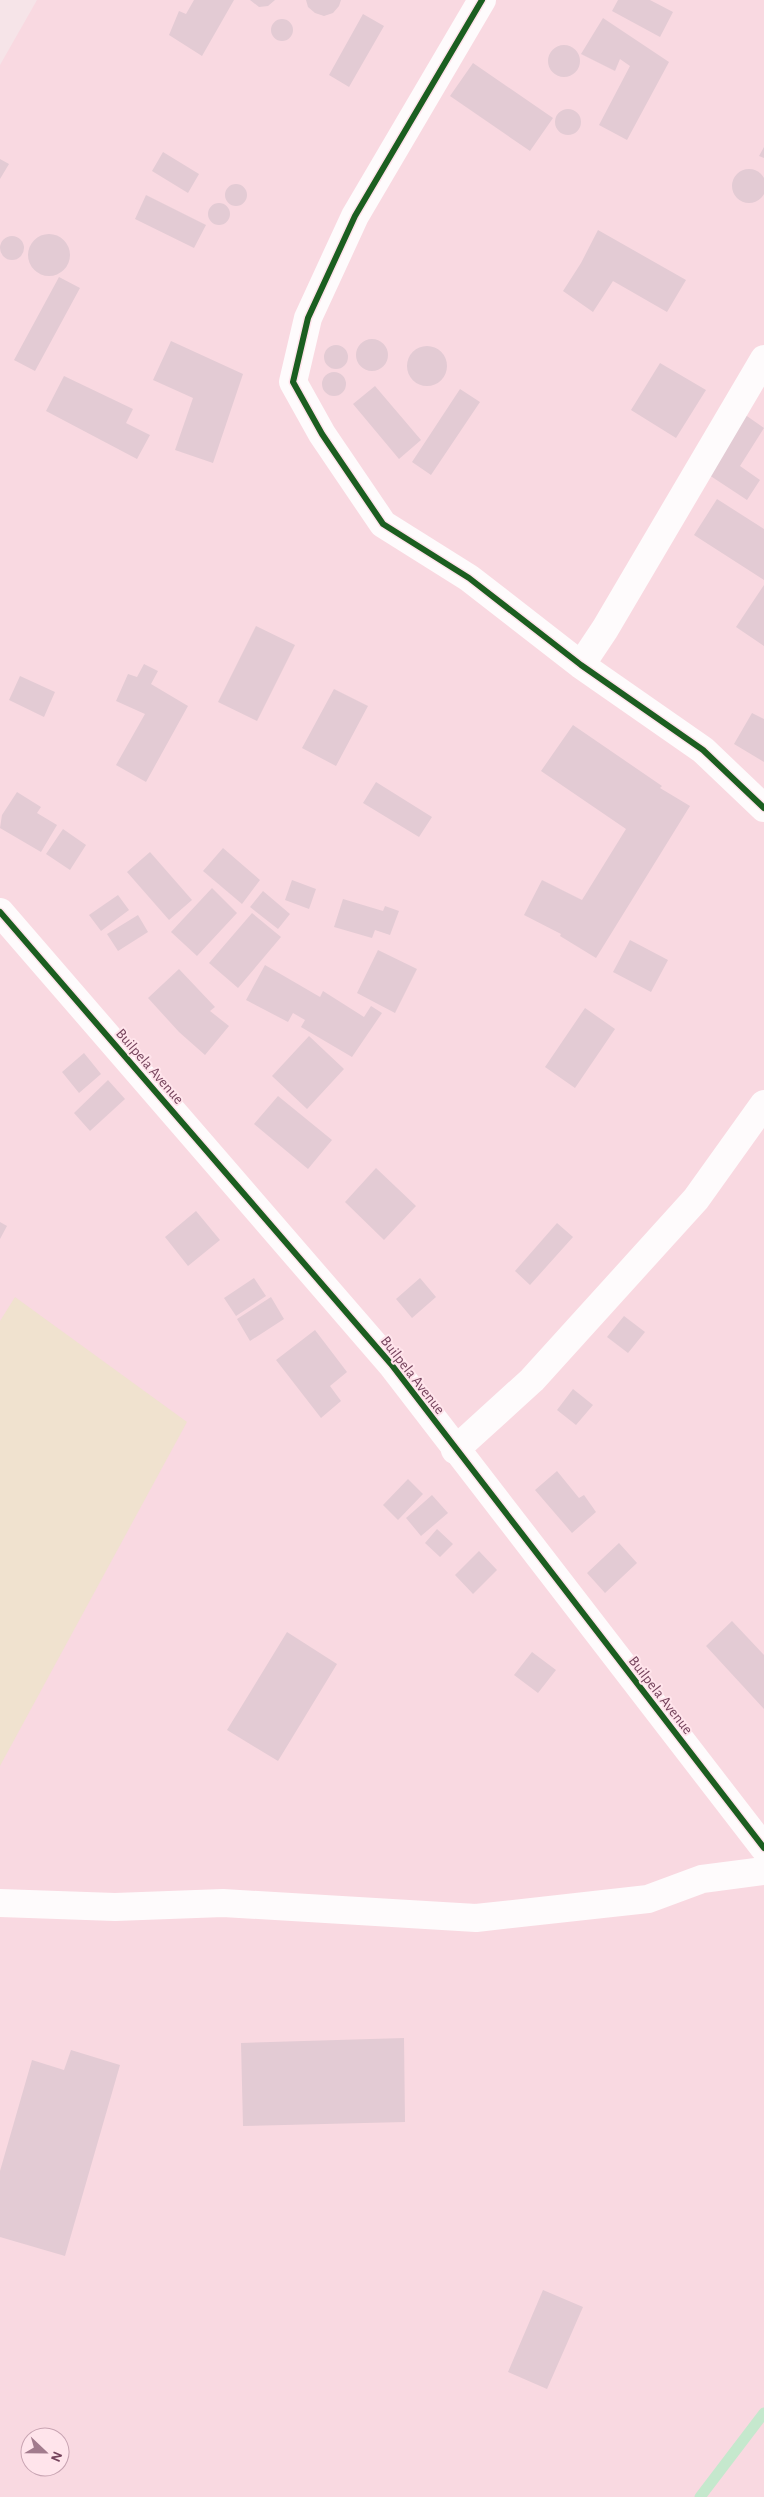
<svg xmlns="http://www.w3.org/2000/svg" width="764" height="2497" viewBox="0 0 764 2497" font-family="'Alegreya Sans',sans-serif">
	<rect width="100%" height="100%" fill="#f6e4e8"/>
	<!-- residential -->
	<path fill="#f9d9e1" fill-rule="evenodd" d="M37,0H764V2497H0V65ZM30,2437H60V2467H30Z"/>
	<!-- green -->
	<path fill="#f0e2cf" d="M15,1297L187,1422L0,1766V1321Z"/>
	<g fill="none" stroke-linecap="round" stroke-linejoin="round">
		<!-- stream -->
		<path stroke="#c5e8cd" stroke-width="11" d="M700,2497L764,2413"/>
	</g>
	<!-- building -->
	<path fill="#e3cbd4" d="M194,0H234L202,56L169,35L179,11L186,14Z
		M250,0H275L268,6L259,7Z
		M306,0H341L339,6L333,13L324,16L315,13L308,7Z
		M618,0H650L673,12L660,37L612,11Z
		M363,14L384,26L349,87L329,75Z
		M603,18L669,62L627,140L599,125L630,66L620,59L615,71L581,54Z
		M271 30a11 11 0 1 1 22 0a11 11 0 1 1-22 0Z
		M548 61a16 16 0 1 1 32 0a16 16 0 1 1-32 0Z
		M473,63L553,118L530,151L450,96Z
		M555 122a13 13 0 1 1 26 0a13 13 0 1 1-26 0Z
		M764,147V158L759,156Z
		M163,152L199,174L188,193L152,171Z
		M0,159L9,164L0,179Z
		M732 186a17 17 0 1 1 34 0a17 17 0 1 1-34 0Z
		M225 195a11 11 0 1 1 22 0a11 11 0 1 1-22 0Z
		M146,195L206,225L194,248L135,219Z
		M208 214a11 11 0 1 1 22 0a11 11 0 1 1-22 0Z
		M598,230L686,280L667,312L613,281L593,312L563,291L581,263Z
		M28 255a21 21 0 1 1 42 0a21 21 0 1 1-42 0Z
		M0 248a12 12 0 1 1 24 0a12 12 0 1 1-24 0Z
		M59,277L80,288L35,371L14,360Z
		M356 355a16 16 0 1 1 32 0a16 16 0 1 1-32 0Z
		M171,341L243,374L213,463L175,450L193,398L153,380Z
		M324 357a12 12 0 1 1 24 0a12 12 0 1 1-24 0Z
		M407 366a20 20 0 1 1 40 0a20 20 0 1 1-40 0Z
		M660,363L706,390L676,438L631,410Z
		M322 384a12 12 0 1 1 24 0a12 12 0 1 1-24 0Z
		M64,376L133,409L126,423L150,435L137,459L46,411Z
		M375,386L421,440L399,459L353,404Z
		M460,389L480,402L431,475L412,462Z
		M744,414L764,428L740,466L760,480L747,500L706,473Z
		M717,499L764,529V580L694,535Z
		M764,585V646L736,627Z
		M256,626L295,645L257,721L218,702Z
		M144,664L158,671L151,684L188,706L146,782L116,765L145,714L116,701L128,674L137,677Z
		M20,676L55,692L44,717L9,700Z
		M334,689L368,706L336,766L302,748Z
		M752,713L764,719V762L734,744Z
		M573,725L662,786L660,788L690,806L596,958L560,936L561,934L524,915L542,880L582,900L626,829L541,771Z
		M376,782L432,817L419,837L363,803Z
		M17,792L41,807L37,813L57,825L41,852L0,828L2,815Z
		M63,829L86,845L70,870L46,854Z
		M223,848L260,880L242,904L203,871Z
		M150,852L192,900L169,920L127,872Z
		M292,880L316,889L309,909L285,900Z
		M212,888L237,913L197,956L171,932Z
		M263,891L290,914L278,929L250,907Z
		M118,895L129,910L101,931L89,915Z
		M343,899L383,911L385,906L399,911L390,935L375,930L372,938L334,927Z
		M252,913L281,937L238,988L209,963Z
		M138,915L148,932L118,951L107,934Z
		M630,940L668,960L651,992L613,972Z
		M378,950L417,969L395,1013L357,993Z
		M265,965L320,997L323,991L364,1017L371,1006L382,1013L352,1057L301,1027L305,1020L293,1013L288,1022L246,1000Z
		M179,969L215,1007L210,1011L229,1026L205,1055L179,1032L148,998Z
		M585,1008L615,1029L575,1088L545,1067Z
		M309,1036L344,1069L307,1109L272,1076Z
		M84,1053L101,1074L79,1093L62,1072Z
		M108,1080L125,1099L90,1131L74,1113Z
		M278,1096L332,1140L308,1169L254,1124Z
		M376,1168L416,1206L384,1240L345,1202Z
		M196,1211L220,1240L188,1266L165,1237Z
		M0,1222L7,1226L0,1239Z
		M557,1223L573,1237L530,1285L515,1271Z
		M254,1278L266,1296L236,1316L224,1298Z
		M420,1278L436,1297L412,1318L396,1299Z
		M271,1297L284,1319L250,1341L237,1319Z
		M624,1316L645,1332L628,1353L607,1337Z
		M315,1330L347,1372L330,1386L341,1401L321,1418L276,1360Z
		M573,1389L593,1405L576,1425L557,1410Z
		M557,1471L579,1498L584,1495L596,1512L572,1533L535,1490Z
		M408,1479L423,1494L398,1520L383,1505Z
		M432,1495L448,1513L421,1536L406,1518Z
		M437,1529L453,1544L440,1557L425,1543Z
		M619,1543L637,1563L605,1593L587,1573Z
		M479,1551L497,1570L473,1594L455,1575Z
		M732,1621L764,1655V1709L706,1646Z
		M287,1632L337,1664L278,1761L227,1730Z
		M532,1652L556,1670L538,1693L514,1675Z
		M404,2038L405,2122L243,2126L241,2043Z
		M71,2050L120,2065L65,2256L0,2237V2171L32,2060L64,2070Z
		M543,2290L583,2307L547,2389L508,2372Z"/>
	<g fill="none" stroke-linecap="round" stroke-linejoin="round">
		<!-- minor -->
		<path stroke="#fefbfc" stroke-width="28" d="M482,0L355,216L308,318L293,382L322,434L383,524L469,578L581,665L703,750L764,808
			M581,665L605,629L764,359
			M455,1450L532,1380L696,1199L764,1104
			M0,1903L115,1907L223,1903L476,1918L648,1899L702,1879L764,1871"/>
		<!-- tertiary -->
		<path stroke="#fefbfc" stroke-width="28" d="M0,912L391,1364L764,1848"/>
		<!-- cycleway casing -->
		<g stroke="#ffe4eb" stroke-width="9">
			<path id="cycleway" d="M482,0L355,216L308,318L293,382L322,434L383,524L469,578L581,665L703,750L764,808
				M0,912L391,1364L764,1848"/>
		</g>
		<!-- cycleway -->
		<use href="#cycleway" stroke="#1b5e20" stroke-width="6"/>
	</g>
	<g text-anchor="middle" stroke-width="4" stroke-linejoin="round" paint-order="stroke">
		<!-- street labels -->
		<g font-size="15" fill="#75435c" stroke="#ffe4eb">
			<text transform="translate(150 1066) rotate(49)" y="5">Builpela Avenue</text>
			<text transform="translate(413 1375) rotate(52)" y="5">Builpela Avenue</text>
			<text transform="translate(661 1695) rotate(52)" y="5">Builpela Avenue</text>
		</g>
	</g>
	<!-- north arrow -->
	<g transform="translate(45 2452) rotate(112)"><circle r="24" fill="#ffe4eb" stroke="#c8a4b2"/>
	<path d="M0-4L9 19L0 12L-9 19Z" fill="#a27b8d"/>
	<text y="-8" font-size="14" font-weight="bold" text-anchor="middle" fill="#75435c">N</text>
	</g>
</svg>
